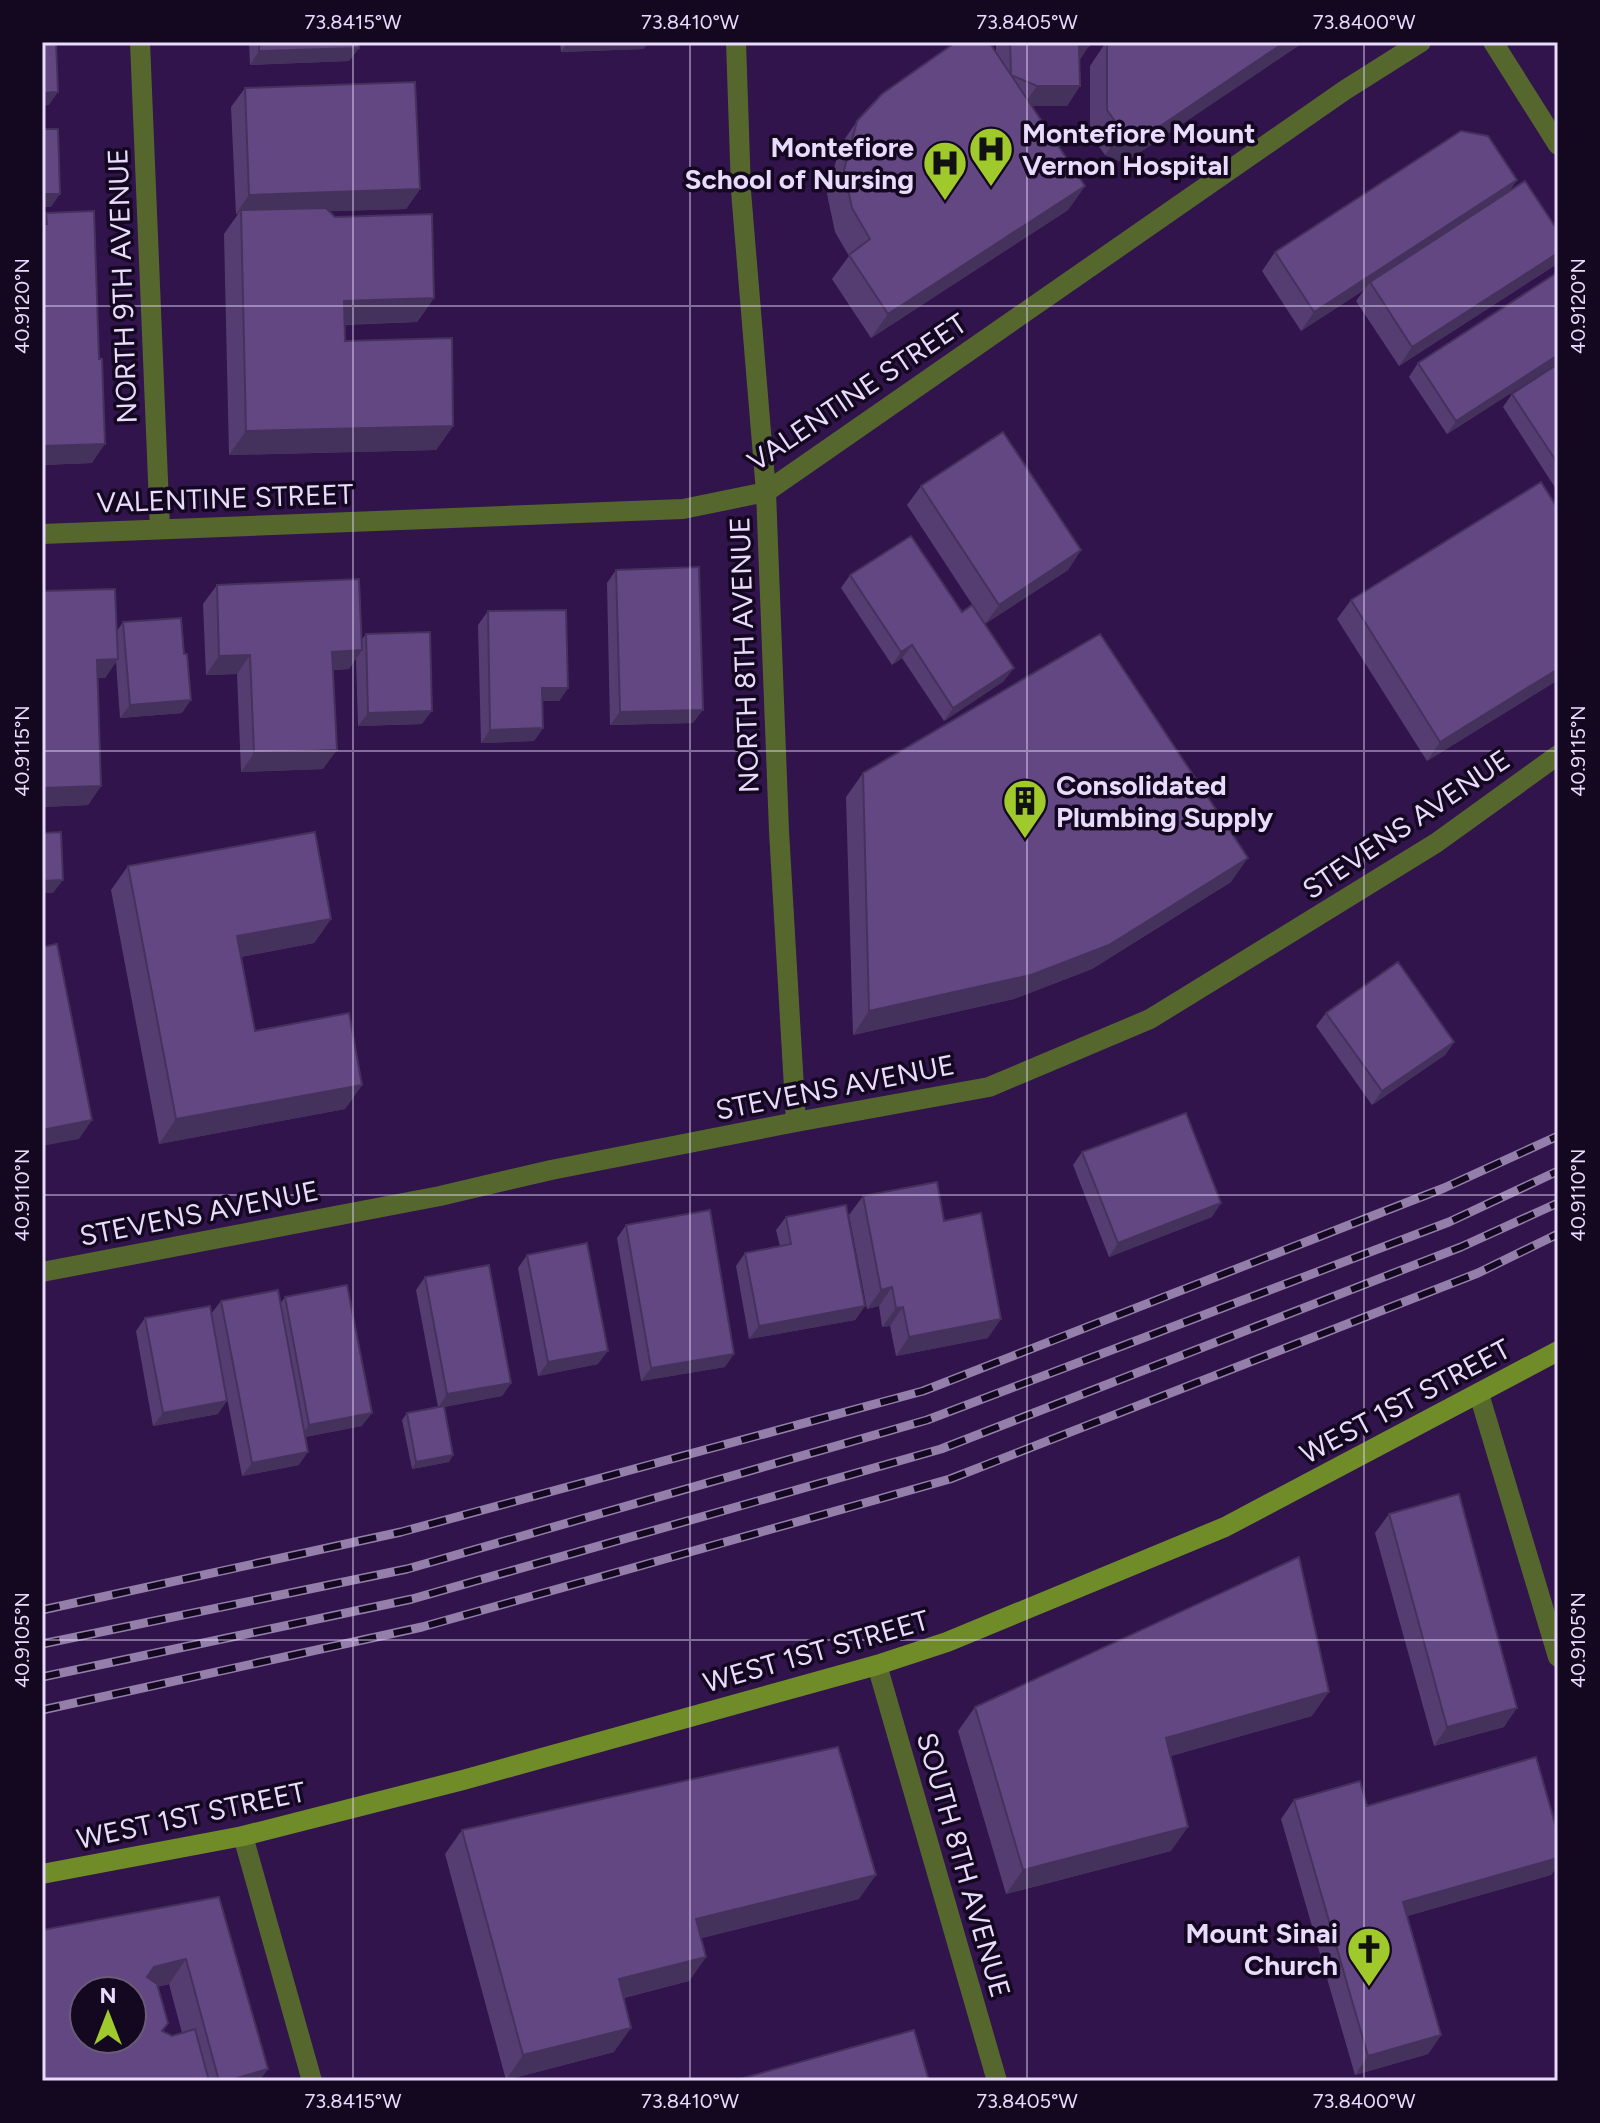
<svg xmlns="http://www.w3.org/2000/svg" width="1600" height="2123" viewBox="0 0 1600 2123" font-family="Figtree,sans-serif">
	<rect width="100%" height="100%" fill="#30144b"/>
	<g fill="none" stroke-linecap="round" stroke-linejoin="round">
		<!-- street -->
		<path stroke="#55672d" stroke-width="20" d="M140,42L160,529
			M736,42L741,191L766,492L779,831L796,1122
			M1493,42L1558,145
			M42,534L683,509L766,492L1345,90L1421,42
			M42,1272L440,1196L551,1170L796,1122L989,1087L1150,1019L1436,843L1558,755
			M1479,1394L1558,1657
			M877,1665L997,2081
			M243,1836L312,2081"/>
		<!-- secondary -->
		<path stroke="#708c28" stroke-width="20" d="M42,1874L243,1836L463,1780L877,1665L947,1642L1225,1527L1558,1351"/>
		<!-- rail casing -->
		<g stroke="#937faa" stroke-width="9">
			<path id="rail" d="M42,1610L401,1532L923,1391L1444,1188L1558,1136
				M42,1644L407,1569L927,1420L1449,1222L1558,1171
				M42,1677L412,1599L941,1449L1461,1247L1558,1203
				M42,1710L422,1627L950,1479L1478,1273L1558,1234"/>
		</g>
		<!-- rail -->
		<use href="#rail" stroke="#13081f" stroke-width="6" stroke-dasharray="18" stroke-linecap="butt"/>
	</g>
	<!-- wall -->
	<path fill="#553d71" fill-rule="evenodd" d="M249,42H359V48L349,61L250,65Z
		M560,42H649L643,49L561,52Z
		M996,42H1089L1079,60L1080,86L1067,106H1031L1085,186L1068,210L871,338L832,279L849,256L835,232L827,194L840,146L857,121L996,52Z
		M1106,42H1304L1124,163L1105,155L1090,134V66Z
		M245,88L420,189L406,209L329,211L335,217L434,298L417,322L345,325V341L453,426L436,450L229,455L224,234L238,214H236L231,107Z
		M1517,180L1509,191L1554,266L1399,366L1356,301L1364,290L1301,331L1262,271L1275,252Z
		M46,213L92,463L42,465V218Z
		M1558,272V363L1447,434L1409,377L1418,363Z
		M1558,364V492L1503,407L1512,394Z
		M921,486L1081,550L1068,570L985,624L907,505Z
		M1558,509V680L1427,761L1337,619L1351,600Z
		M616,570L693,723L610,725L607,583Z
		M850,575L1004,681L944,721L902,658L892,665L841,588Z
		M217,585L362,639L366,634L422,724L358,726L356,658L349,669L333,670L323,769L241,772L237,674L206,675L203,604Z
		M488,611L568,688L559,701H542L543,728L534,741L481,743L478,625Z
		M123,622L182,713L120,718L116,662L105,678H97L101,786L88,805L42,807L117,631Z
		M863,773L1231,882L1092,969L1014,999L853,1035L846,797Z
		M128,866L331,919L314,943L241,957L255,1031L362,1085L345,1109L159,1144L111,890Z
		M1326,1013L1454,1042L1445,1055L1372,1105L1316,1026Z
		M1082,1152L1212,1217L1109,1257L1073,1165Z
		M863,1196L944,1221L988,1338L896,1356L890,1326L882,1327L879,1306L867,1309L849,1215Z
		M786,1217L865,1306L855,1320L749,1339L736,1266L745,1253L780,1246L776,1230Z
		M626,1225L725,1367L641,1381L617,1238Z
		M527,1255L598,1364L538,1376L518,1268Z
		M425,1277L511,1383L502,1396L444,1407L453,1455L449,1462L412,1469L402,1420L407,1413L438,1407L416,1290Z
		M285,1297L362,1426L305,1437L299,1465L242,1476L211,1314L221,1301L280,1304Z
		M145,1318L218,1414L153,1426L136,1331Z
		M1389,1514L1504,1727L1434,1746L1375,1533Z
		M975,1707L1312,1716L1171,1756V1851L1006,1894L958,1731Z
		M1294,1800L1367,1806L1558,1834V1865L1551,1875L1407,1916L1441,2035L1428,2054L1355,2075L1281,1819Z
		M462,1830L859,1899L701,1938L706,1957L689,1981L624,1998L614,2052L506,2080L445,1854Z
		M219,1897L268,2069L259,2081H42ZM169,1984L182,2033L172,2036L162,2031L157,1987Z"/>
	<!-- shaded-wall -->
	<path fill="#45325c" d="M568,42H649L643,49L561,52Z
		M1285,42H1304L1124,163L1105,155L1122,131Z
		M1079,46H1089L1076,66Z
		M359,48L349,61L250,65L259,51Z
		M1037,86H1080L1067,106H1023Z
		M58,92L49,105L42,106V93Z
		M1517,180L1504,199L1370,282L1364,290L1301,331L1314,312Z
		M1085,186L1068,210L871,338L888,314Z
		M420,189L406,209L241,214V210L238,214H236L249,195Z
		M42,194H60L51,207H42Z
		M1558,253V260L1554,266L1399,366L1412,347Z
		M434,298L417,322L327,325L344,301Z
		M1558,355V363L1447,434L1456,421Z
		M453,426L436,450L229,455L246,431Z
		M105,444L92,463L42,465V446Z
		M1081,550L1068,570L985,624L999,605Z
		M912,645L902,658L892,665L901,652Z
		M362,650L349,669L319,671L332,652Z
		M250,655L237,674L206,675L219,656Z
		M118,659L105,678L83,679L97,660Z
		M1014,668L1004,681L944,721L953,708Z
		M1558,669V680L1427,761L1440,742Z
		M542,688H568L559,701H533Z
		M191,700L182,713L120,718L130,705Z
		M703,710L693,723L610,725L620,712Z
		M432,711L422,724L358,726L368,713Z
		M543,728L534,741L481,743L490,730Z
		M337,750L323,769L241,772L254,753Z
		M101,786L88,805L42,807V788Z
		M1248,858L1231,882L1092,969L1014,999L853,1035L869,1011Z
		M63,880L53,893H42V881Z
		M331,919L314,943L220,961L237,936Z
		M1454,1042L1445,1055L1372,1105L1382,1091Z
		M362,1085L345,1109L159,1144L176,1119Z
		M92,1120L79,1139L42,1146V1130Z
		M1221,1203L1212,1217L1109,1257L1118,1243Z
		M892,1287L879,1306L867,1309L881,1290Z
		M865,1306L855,1320L749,1339L759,1326Z
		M903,1307L890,1326L882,1327L896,1308Z
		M1001,1319L988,1338L896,1356L909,1337Z
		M608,1351L598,1364L538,1376L548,1362Z
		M734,1354L725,1367L641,1381L651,1368Z
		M511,1383L502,1396L438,1408L447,1394Z
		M227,1401L218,1414L153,1426L163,1413Z
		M372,1413L362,1426L300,1438L309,1425Z
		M308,1452L299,1465L242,1476L252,1463Z
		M453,1455L449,1462L412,1469L416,1462Z
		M1329,1692L1312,1716L1149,1762L1166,1738Z
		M1517,1708L1504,1727L1434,1746L1447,1727Z
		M1188,1827L1171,1851L1006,1894L1023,1870Z
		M1558,1858V1865L1551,1875L1390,1921L1403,1902Z
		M876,1875L859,1899L679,1944L696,1919Z
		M706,1957L689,1981L602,2003L619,1979Z
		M186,1959L169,1984L137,1992L154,1967Z
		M631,2028L614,2052L506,2080L523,2055Z
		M1441,2035L1428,2054L1355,2075L1368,2056Z
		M268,2069L259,2081H226Z"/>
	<!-- building -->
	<path fill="#634783" stroke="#45325c" stroke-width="2" fill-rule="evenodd" d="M42,42H56L58,92L42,93Z
		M259,42H359V48L259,51Z
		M956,42H989L1085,186L888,314L849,255L870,239L852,208L844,170L857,121L882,94Z
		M1010,42H1089V46H1079L1080,86H1037L1011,75Z
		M1107,42H1285L1141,139L1122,131L1107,110Z
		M415,82L420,189L249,195L245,88Z
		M42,129H58L60,194H42Z
		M1461,131L1488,136L1517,180L1314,312L1275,252Z
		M1525,181L1558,231V253L1412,347L1370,282Z
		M326,208L335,217L432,214L434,298L344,301L345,341L452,338L453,426L246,431L241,210Z
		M94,211L99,359H102L105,444L42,446V224H47L46,213Z
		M1558,272V355L1456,421L1418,363Z
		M1558,364V464L1512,394Z
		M1003,432L1081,550L999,605L921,486Z
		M1541,482L1558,509V669L1440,742L1351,600Z
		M911,536L962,612L972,605L1014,668L953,708L912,645L901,652L850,575Z
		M699,567L703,710L620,712L616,570Z
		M359,579L362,650L332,652L337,750L254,753L250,655L219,656L217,585Z
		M115,589L118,659L97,660L101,786L42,788V591Z
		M566,610L568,688H542L543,728L490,730L488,611Z
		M181,618L184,654H187L191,700L130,705L123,622Z
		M430,632L432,711L368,713L366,634Z
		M1100,634L1248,858L1109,945L1031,975L869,1011L863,773Z
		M61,832L63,880L42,881V833Z
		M315,832L331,919L237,936L255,1031L349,1013L362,1085L176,1119L128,866Z
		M57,944L92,1120L42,1130V947Z
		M1398,962L1454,1042L1382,1091L1326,1013Z
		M1186,1113L1221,1203L1118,1243L1082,1152Z
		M937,1182L944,1221L981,1213L1001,1319L909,1337L903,1307L896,1308L892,1287L881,1290L863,1196Z
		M846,1205L865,1306L759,1326L745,1253L791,1244L786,1217Z
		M710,1210L734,1354L651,1368L626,1225Z
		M587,1243L608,1351L548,1362L527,1255Z
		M489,1265L511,1383L447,1394L425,1277Z
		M347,1285L372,1413L309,1425L285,1297Z
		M278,1290L308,1452L252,1463L221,1301Z
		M210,1306L227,1401L163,1413L145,1318Z
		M444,1406L453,1455L416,1462L407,1413Z
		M1459,1494L1517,1708L1447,1727L1389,1514Z
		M1299,1557L1329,1692L1166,1738L1188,1827L1023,1870L975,1707Z
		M838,1747L876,1875L696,1919L706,1957L619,1979L631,2028L523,2055L462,1830Z
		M1536,1757L1558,1834V1858L1403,1902L1441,2035L1368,2056L1294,1800L1360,1781L1367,1806Z
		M219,1897L268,2069L226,2081H219L186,1959L154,1967L147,1977L157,1984L168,2023L162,2031L172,2036L195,2029L209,2081H42V1930ZM84,1991H132V2039H84Z
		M914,2030L929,2081H733Z"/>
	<!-- ticks -->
	<path fill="none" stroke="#e9dbfd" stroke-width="2" stroke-opacity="0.45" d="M353,42V2081M690,42V2081M1027,42V2081M1364,42V2081M42,306H1558M42,751H1558M42,1195H1558M42,1640H1558"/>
	<!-- icons -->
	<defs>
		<g id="hospital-pin" transform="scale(2.3)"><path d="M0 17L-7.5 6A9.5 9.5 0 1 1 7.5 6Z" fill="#a0c92c" stroke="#13081f"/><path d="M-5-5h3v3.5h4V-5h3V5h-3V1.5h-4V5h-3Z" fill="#111"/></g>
		<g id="building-pin" transform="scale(2.3)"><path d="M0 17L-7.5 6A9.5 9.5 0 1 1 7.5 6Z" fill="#a0c92c" stroke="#13081f"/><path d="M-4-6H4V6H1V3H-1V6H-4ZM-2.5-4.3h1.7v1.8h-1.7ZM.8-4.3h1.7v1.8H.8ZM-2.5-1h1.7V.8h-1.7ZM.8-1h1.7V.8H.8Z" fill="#111"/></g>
		<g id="church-pin" transform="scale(2.3)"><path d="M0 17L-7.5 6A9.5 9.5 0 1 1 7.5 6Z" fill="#a0c92c" stroke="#13081f"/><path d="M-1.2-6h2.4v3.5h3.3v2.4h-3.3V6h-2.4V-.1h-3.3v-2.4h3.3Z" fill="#111"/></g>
	</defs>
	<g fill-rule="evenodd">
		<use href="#hospital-pin" x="991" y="149"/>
		<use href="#hospital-pin" x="945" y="163"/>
		<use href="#building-pin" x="1025" y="801"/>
		<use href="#church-pin" x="1369" y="1949"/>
	</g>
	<g text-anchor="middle" stroke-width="7" stroke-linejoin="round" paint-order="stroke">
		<!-- poi labels -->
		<g font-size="28" font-weight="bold" fill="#e9dbfd" stroke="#13081f" text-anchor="start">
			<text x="1022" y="143">Montefiore Mount<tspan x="1022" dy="32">Vernon Hospital</tspan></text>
			<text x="914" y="157" text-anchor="end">Montefiore<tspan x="914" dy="32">School of Nursing</tspan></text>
			<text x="1056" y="795">Consolidated<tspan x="1056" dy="32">Plumbing Supply</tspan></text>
			<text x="1338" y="1943" text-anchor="end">Mount Sinai<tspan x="1338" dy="32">Church</tspan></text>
		</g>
		<!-- street labels -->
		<g font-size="28" fill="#e9dbfd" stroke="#13081f">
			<text transform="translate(122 286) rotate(-92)" y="10">NORTH 9TH AVENUE</text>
			<text transform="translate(857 392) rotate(-34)" y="10">VALENTINE STREET</text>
			<text transform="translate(225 498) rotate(-2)" y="10">VALENTINE STREET</text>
			<text transform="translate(744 655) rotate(-92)" y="10">NORTH 8TH AVENUE</text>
			<text transform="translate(1406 824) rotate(-34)" y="10">STEVENS AVENUE</text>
			<text transform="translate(835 1087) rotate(-11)" y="10">STEVENS AVENUE</text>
			<text transform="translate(199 1213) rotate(-11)" y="10">STEVENS AVENUE</text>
			<text transform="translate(1405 1401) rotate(-28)" y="10">WEST 1ST STREET</text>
			<text transform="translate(816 1651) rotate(-16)" y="10">WEST 1ST STREET</text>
			<text transform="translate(191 1815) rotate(-12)" y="10">WEST 1ST STREET</text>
			<text transform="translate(964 1865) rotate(74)" y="10">SOUTH 8TH AVENUE</text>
		</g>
	</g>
	<!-- border -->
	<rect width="1600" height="2123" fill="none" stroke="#13081f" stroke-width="88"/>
	<!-- north arrow -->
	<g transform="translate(108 2015)"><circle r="38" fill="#13081f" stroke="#695c78" stroke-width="2"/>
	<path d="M0-6L14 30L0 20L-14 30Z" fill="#a0c92c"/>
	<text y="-12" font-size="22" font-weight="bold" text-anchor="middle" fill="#e9dbfd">N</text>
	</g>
	<rect x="44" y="44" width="1512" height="2035" fill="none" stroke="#e9dbfd" stroke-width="3"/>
	<g font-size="20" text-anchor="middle" fill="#e9dbfd">
		<text x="353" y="29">73.8415°W</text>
		<text x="690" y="29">73.8410°W</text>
		<text x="1027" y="29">73.8405°W</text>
		<text x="1364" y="29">73.8400°W</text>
		<text transform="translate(22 306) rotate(-90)" y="7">40.9120°N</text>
		<text transform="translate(1578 306) rotate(-90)" y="7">40.9120°N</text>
		<text transform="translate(22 751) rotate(-90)" y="7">40.9115°N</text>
		<text transform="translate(1578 751) rotate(-90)" y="7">40.9115°N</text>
		<text transform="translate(22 1195) rotate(-90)" y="7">40.9110°N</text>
		<text transform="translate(1578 1195) rotate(-90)" y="7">40.9110°N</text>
		<text transform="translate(22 1640) rotate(-90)" y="7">40.9105°N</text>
		<text transform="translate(1578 1640) rotate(-90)" y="7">40.9105°N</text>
		<text x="353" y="2108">73.8415°W</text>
		<text x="690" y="2108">73.8410°W</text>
		<text x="1027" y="2108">73.8405°W</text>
		<text x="1364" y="2108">73.8400°W</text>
	</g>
</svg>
